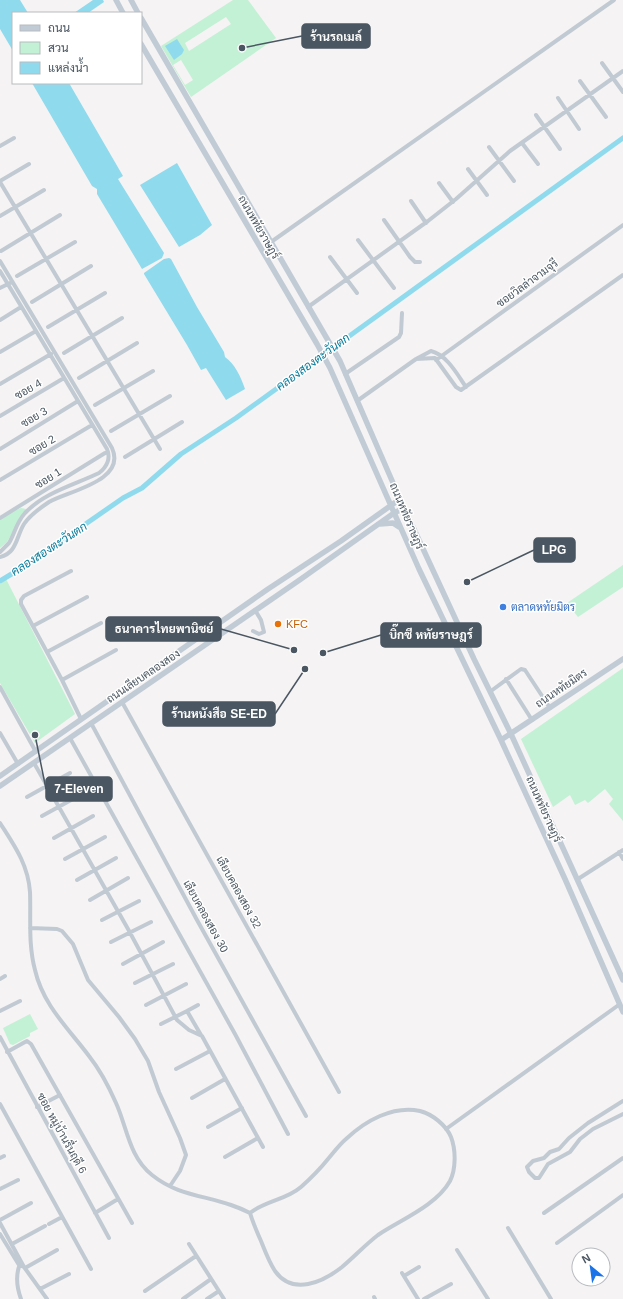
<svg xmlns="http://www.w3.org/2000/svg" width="623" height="1299" viewBox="0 0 623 1299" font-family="Helvetica,Sarabun,sans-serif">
	<rect width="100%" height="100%" fill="#f5f3f3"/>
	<!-- green -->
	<path fill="#c3f1d5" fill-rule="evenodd" d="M233,0H248L276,38L191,97L161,46ZM226,17L231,24L189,51L185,43ZM181,60L193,80L185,85L173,65Z
		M21,508L26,509L7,542L0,548V517Z
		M623,565V587L578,617L567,603Z
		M6,579L75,714L35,743L0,683V584Z
		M623,668V821L609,804L613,799L605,789L588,803L585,800L575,805L570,795L553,807L521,739Z
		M30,1014L38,1029L30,1033V1036L13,1045L10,1044L3,1028Z"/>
	<!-- water -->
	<path fill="#90daee" d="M0,0H20L28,13H13V51L0,29Z
		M93,0H103L104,2L88,13H74Z
		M177,39L184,50L182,54L174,60L165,46Z
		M32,83H69L123,176L118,179L164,253L162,258L142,269L97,194V189L92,186Z
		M177,163L212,225L200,235L179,247L140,185Z
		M169,258L171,259L197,307L224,352L225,357C235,364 241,377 245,389L226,400L206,368L201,370L187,345L144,274V273L164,259Z"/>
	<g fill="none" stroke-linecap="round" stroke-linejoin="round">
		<!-- canal -->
		<path stroke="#90daee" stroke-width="5" d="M0,581L28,564L123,498L142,488L181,454L236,418L623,138"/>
		<!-- street -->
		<path stroke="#c1cad2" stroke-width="4" d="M602,63L623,92
			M580,81L606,117
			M558,98L579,129
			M536,115L560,149
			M522,143L538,164
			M0,146L14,138
			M489,147L514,181
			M468,169L487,195
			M0,181L29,164
			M0,182L160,449
			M439,183L453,202
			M411,201L426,223
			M0,216L44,190
			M384,220L410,257L415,262H420
			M358,240L394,288
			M271,242L614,0
			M1,251L60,215
			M330,257L357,293
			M0,261L112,448C127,481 68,491 49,502C40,508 30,515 24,524C16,537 17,553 0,557
			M0,271L107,449C111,458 107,467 99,473C74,485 45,492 25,513C16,523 15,533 9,543C6,546 3,549 0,552
			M17,276L75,242
			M0,288L10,283
			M32,302L91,266
			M308,307L428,221L456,199L510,151L623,71
			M0,320L21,307
			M48,327L105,293
			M0,352L36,331
			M64,353L122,318
			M416,359L435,358L456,387L461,390L623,275
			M436,360L623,225
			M345,374L399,337L401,333L402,313
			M79,378L137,343
			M0,384L51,354
			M357,401L416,359L431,351C447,355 457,374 466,387
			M95,405L153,371
			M0,416L64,378
			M111,431L170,396
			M0,449L78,401
			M125,457L182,422
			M0,480L92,425
			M0,518L105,453
			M71,571L24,596L21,600V604L62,680L81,719
			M33,626L87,597
			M253,631L259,634L264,632L261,620L255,610
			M47,652L101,623
			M506,679L532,720
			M62,680L116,650
			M0,687L36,752
			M491,691L521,669L525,670L550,708
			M122,702L339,1092
			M91,723L197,920L306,1116
			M0,733L18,764
			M70,738L235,1034L288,1134
			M34,763L128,929L177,1020L189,1030L202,1036L263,1147
			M27,797L70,773
			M42,816L82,794
			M0,823C14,845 28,864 30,892C31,918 28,944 35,970C43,1005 68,1028 89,1056C100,1070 109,1087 116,1103C127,1127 129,1157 152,1175C177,1195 202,1195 231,1205C237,1207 244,1210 250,1213C253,1223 257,1232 261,1241C265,1251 269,1262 275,1271C293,1296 323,1282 342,1267C354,1257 365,1245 378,1235C400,1220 436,1206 450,1181C456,1169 456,1150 451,1137C446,1125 432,1114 420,1111C393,1105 365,1121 346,1139C339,1145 334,1152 328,1159C320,1169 310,1179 301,1187C286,1200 265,1201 250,1213
			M54,838L93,816
			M619,852L623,859
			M65,859L105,837
			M578,879L623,850
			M77,880L116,858
			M90,900L128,878
			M102,920L139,901
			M30,928L57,929L62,931L73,944L88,980L119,1017L135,1039L148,1061L159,1092L180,1138L186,1155L180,1171L170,1186
			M111,942L151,922
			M123,964L163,942
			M0,979L5,976
			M135,983L173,964
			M146,1005L186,984
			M0,1011L20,1001
			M187,1011L198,1005
			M161,1024L187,1011L201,1035
			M0,1037L109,1238
			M7,1052L25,1042L27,1041L31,1044L132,1223
			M176,1069L210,1051
			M192,1098L225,1079
			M623,1101L588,1123L569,1138L559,1149L550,1152L544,1158L533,1161L527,1167L529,1172L535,1178H539L548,1164L570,1152L580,1139L593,1129L623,1114
			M0,1104L91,1269
			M37,1107L60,1095
			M208,1127L242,1108
			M446,1129L620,1004
			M225,1157L258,1138
			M0,1158L4,1156
			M0,1189L18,1180
			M95,1213L118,1199
			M544,1213L623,1158
			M0,1220L31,1203
			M0,1223L24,1267L47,1299
			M49,1224L62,1217
			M508,1228L551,1299
			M0,1234L19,1265L24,1267
			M557,1243L623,1195
			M12,1244L45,1226
			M189,1244L224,1299
			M457,1250L488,1299
			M20,1264C15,1276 17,1288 21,1299
			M25,1268L57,1250
			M402,1273L418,1299
			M404,1276L419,1267
			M40,1289L69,1274
			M145,1291L196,1256
			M374,1297L375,1299
			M183,1299L211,1279
			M207,1299L219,1291
			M424,1299L451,1284"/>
		<!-- secondary -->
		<path stroke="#c1cbd6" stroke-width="5.5" d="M116,0L123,13
			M131,0L138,13
			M141,18L340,361L400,499L474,659L511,734L623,980
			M141,44L317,344L330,368L419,569L501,740L565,879L623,1012
			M380,524L393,523L399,527
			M501,740L623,659
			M0,776L268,589L341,541L400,499
			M0,786L301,579L394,513L404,508"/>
	</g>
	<!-- markers -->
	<circle fill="#3f7fe0" stroke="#fff" stroke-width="1.5" cx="503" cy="607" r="4"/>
	<circle fill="#e8710a" stroke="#fff" stroke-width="1.5" cx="278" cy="624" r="4"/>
	<g text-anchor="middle" stroke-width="3" stroke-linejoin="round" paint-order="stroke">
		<!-- street labels -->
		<g font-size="11" fill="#4a5661" stroke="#fff">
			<text transform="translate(259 227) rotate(60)" y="4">ถนนหทัยราษฎร์</text>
			<text transform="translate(527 283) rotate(-36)" y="4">ซอยวิลล่าจามจุรี</text>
			<text transform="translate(28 389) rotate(-30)" y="4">ซอย 4</text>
			<text transform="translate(34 417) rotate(-31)" y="4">ซอย 3</text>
			<text transform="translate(42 445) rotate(-31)" y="4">ซอย 2</text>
			<text transform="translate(48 478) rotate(-32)" y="4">ซอย 1</text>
			<text transform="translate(407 516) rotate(67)" y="4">ถนนหทัยราษฎร์</text>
			<text transform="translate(143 676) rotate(-34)" y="4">ถนนเลียบคลองสอง</text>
			<text transform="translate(561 688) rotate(-34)" y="4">ถนนหทัยมิตร</text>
			<text transform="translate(544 809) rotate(66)" y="4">ถนนหทัยราษฎร์</text>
			<text transform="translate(239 892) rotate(61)" y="4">เลียบคลองสอง 32</text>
			<text transform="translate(206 916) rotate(61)" y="4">เลียบคลองสอง 30</text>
			<text transform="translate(62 1133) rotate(61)" y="4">ซอย หมู่บ้านรื่นฤดี 6</text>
		</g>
		<!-- shop labels -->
		<g font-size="11" fill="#366cbe" stroke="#fff" text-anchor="start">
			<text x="511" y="611">ตลาดหทัยมิตร</text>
		</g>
		<!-- food labels -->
		<g font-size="11" fill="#c56008" stroke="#fff" text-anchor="start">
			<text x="286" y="628">KFC</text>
		</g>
		<!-- water labels -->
		<g font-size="12" font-style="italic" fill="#0c7c9b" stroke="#fff">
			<text transform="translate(313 362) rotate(-36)" y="4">คลองสองตะวันตก</text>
			<text transform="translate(49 549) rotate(-33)" y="4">คลองสองตะวันตก</text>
		</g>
	</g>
	<!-- callouts -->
	<path fill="none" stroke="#4a5661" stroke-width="1.5" d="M242 48L302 36M467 582L534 550M294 650L221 629M323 653L381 635M305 669L275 714M35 735L46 789"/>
	<g fill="#4a5661" stroke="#fff" stroke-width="1.5">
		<circle cx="242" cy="48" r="4"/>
		<circle cx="467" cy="582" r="4"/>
		<circle cx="294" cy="650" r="4"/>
		<circle cx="323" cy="653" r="4"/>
		<circle cx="305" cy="669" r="4"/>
		<circle cx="35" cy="735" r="4"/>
	</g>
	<g fill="#4a5661" stroke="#4a5661" stroke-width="1.5">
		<rect x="302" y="24" width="68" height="24" rx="4"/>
		<rect x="534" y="538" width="41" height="24" rx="4"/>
		<rect x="106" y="617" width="115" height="24" rx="4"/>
		<rect x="381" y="623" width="100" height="24" rx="4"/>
		<rect x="163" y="702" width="112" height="24" rx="4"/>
		<rect x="46" y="777" width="66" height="24" rx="4"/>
	</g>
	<g font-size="12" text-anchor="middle" font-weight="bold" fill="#fff">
		<text x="336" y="41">ร้านรถเมล์</text>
		<text x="554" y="554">LPG</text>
		<text x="164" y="633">ธนาคารไทยพานิชย์</text>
		<text x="431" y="639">บิ๊กซี หทัยราษฎร์</text>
		<text x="219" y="718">ร้านหนังสือ SE-ED</text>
		<text x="79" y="793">7-Eleven</text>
	</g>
	<!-- legend -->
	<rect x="12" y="12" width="130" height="72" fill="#ffffff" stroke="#b7bbc0"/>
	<rect x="20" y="25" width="20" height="6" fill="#c1cbd6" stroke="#b7bbc0"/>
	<text x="48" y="32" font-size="12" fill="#4a5661">ถนน</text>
	<rect x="20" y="42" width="20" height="12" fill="#c3f1d5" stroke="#b7bbc0"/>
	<text x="48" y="52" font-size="12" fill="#4a5661">สวน</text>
	<rect x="20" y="62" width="20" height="12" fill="#90daee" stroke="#b7bbc0"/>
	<text x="48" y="72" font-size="12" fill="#4a5661">แหล่งน้ำ</text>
	<!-- north arrow -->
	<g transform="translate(591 1267) rotate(331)"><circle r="19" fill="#ffffff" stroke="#b7bbc0"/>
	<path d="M0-3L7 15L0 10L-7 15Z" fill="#1a73e8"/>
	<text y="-6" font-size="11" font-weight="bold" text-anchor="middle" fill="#4a5661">N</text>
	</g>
</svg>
